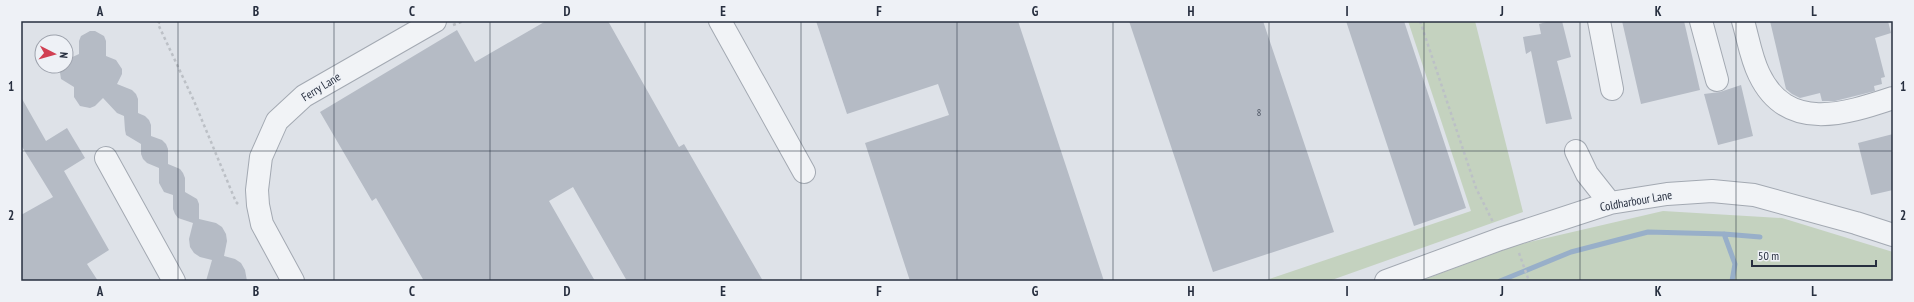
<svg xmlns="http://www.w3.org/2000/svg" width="1914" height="302" viewBox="0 0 1914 302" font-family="'PT Sans Narrow',sans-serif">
	<rect width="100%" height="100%" fill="#dee2e8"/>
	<!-- green -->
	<path fill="#c4d2bf" d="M1408,21H1475L1523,212L1329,281H1263L1471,211Z
		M1663,211L1782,218L1893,252V281H1420L1517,245Z"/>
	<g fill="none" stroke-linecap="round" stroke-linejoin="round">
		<!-- stream -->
		<path stroke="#98afc9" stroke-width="5" d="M1724,234L1735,264L1732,281
			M1500,281L1571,252L1648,232L1724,234L1760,237"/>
	</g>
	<!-- building -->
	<path fill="#b5bbc5" d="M546,21H608L679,147L684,144L763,281H627L573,187L549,201L595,281H424L376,198L372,201L320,112L457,30L475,62Z
		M816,21H1018L1104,281H910L865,143L949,115L938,84L847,114Z
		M1129,21H1263L1334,232L1213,272Z
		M1346,21H1404L1466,208L1414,226Z
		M1550,21H1562L1571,57L1557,61L1572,119L1546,124L1531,51L1526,54L1523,37L1541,34L1539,24Z
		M1622,21H1684L1700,90L1641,104Z
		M1770,21H1888L1891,33L1875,38L1885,77L1881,78L1882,84L1874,86L1875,91L1835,101H1822L1820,93L1800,98L1792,94L1786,89Z
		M90,31H95L104,36L106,41V56L116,60L122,69V74L117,84L132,90L136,94L138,99V113L145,116L149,120L151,125V136L162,140L166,144L168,149V164L180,169L183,173L185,178V192L197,199L199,204V219L216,223L222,227L226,234L227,241L224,256L235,259L241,263L245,270L247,281H206L212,260L200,257L194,253L190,247L189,239L193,223L178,218L175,214L173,209V195L164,192L159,183V168L147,163L143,159L141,154V144L126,135L125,130L124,116L117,113L103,98L95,106L90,108L80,106L74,97V87L61,79L59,66H66V60L79,54V41L81,36Z
		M1741,85L1753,136L1718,145L1704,94L1720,92Z
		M21,97L46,141L67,128L85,158L64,171L109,250L87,264L98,281H21V215L53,197L21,145Z
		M1893,134V190L1871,195L1858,143Z"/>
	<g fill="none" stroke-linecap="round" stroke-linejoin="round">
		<!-- minor casing -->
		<g stroke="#a3a9b2" stroke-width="24">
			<path id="minor" d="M720,21L804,172
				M1599,21L1612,89
				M1701,21L1717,80
				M1743,21C1748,38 1751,58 1759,74C1787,133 1845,114 1893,98
				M1576,151L1587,174L1610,203
				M106,158L174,281
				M293,281L262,224L258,205L257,190L261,157L277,121L304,96L435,21
				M1386,281L1500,239L1610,203L1667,194L1712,191L1754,195L1856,223L1893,235"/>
		</g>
		<!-- path -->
		<path stroke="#bcc0c6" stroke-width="2.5" stroke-dasharray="3 3" stroke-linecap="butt" d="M160,21L158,24L194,101L236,202L238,204
			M1420,21L1476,188L1493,222
			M453,25L464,21
			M1519,253L1529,281"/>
		<!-- minor -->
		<use href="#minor" stroke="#f1f3f6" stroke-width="22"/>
	</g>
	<!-- grid -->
	<path fill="none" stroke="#272f3f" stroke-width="1" stroke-opacity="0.55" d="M178,21V281M334,21V281M490,21V281M645,21V281M801,21V281M957,21V281M1113,21V281M1269,21V281M1424,21V281M1580,21V281M1736,21V281M21,151H1893"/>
	<g text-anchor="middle" stroke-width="3" stroke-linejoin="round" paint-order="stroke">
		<!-- number labels -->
		<g font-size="10" fill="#4a5260">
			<text x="1259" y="116">8</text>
		</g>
		<!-- street labels -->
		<g font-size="12" fill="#272f3f" stroke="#eef1f6">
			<text transform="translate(321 87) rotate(-32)" y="4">Ferry Lane</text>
			<text transform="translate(1636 201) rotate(-10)" y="4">Coldharbour Lane</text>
		</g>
	</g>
	<!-- border -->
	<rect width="1914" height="302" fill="none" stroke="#eef1f6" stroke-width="44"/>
	<!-- north arrow -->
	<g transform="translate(54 54) rotate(96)"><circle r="19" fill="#eef1f6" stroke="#9ea3ad"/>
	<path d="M0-3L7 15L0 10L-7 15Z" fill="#d14053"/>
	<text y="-6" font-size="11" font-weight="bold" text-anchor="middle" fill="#272f3f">N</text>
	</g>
	<!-- scale -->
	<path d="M1752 260v6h124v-6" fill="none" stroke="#272f3f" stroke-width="2"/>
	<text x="1758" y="260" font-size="12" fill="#272f3f" stroke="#eef1f6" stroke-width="3" paint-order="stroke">50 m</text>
	<rect x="22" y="22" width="1870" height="258" fill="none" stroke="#272f3f" stroke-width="1.5"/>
	<g font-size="13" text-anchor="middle" font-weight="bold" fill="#272f3f">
		<text x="100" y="16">A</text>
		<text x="256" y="16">B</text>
		<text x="412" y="16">C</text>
		<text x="567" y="16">D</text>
		<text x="723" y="16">E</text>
		<text x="879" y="16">F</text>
		<text x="1035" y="16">G</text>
		<text x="1191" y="16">H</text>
		<text x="1347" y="16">I</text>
		<text x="1502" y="16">J</text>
		<text x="1658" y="16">K</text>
		<text x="1814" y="16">L</text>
		<text x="11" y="91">1</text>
		<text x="1903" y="91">1</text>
		<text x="11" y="220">2</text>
		<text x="1903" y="220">2</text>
		<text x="100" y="296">A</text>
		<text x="256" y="296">B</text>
		<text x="412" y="296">C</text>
		<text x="567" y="296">D</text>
		<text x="723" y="296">E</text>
		<text x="879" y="296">F</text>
		<text x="1035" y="296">G</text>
		<text x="1191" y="296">H</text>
		<text x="1347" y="296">I</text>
		<text x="1502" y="296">J</text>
		<text x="1658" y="296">K</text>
		<text x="1814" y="296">L</text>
	</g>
</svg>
